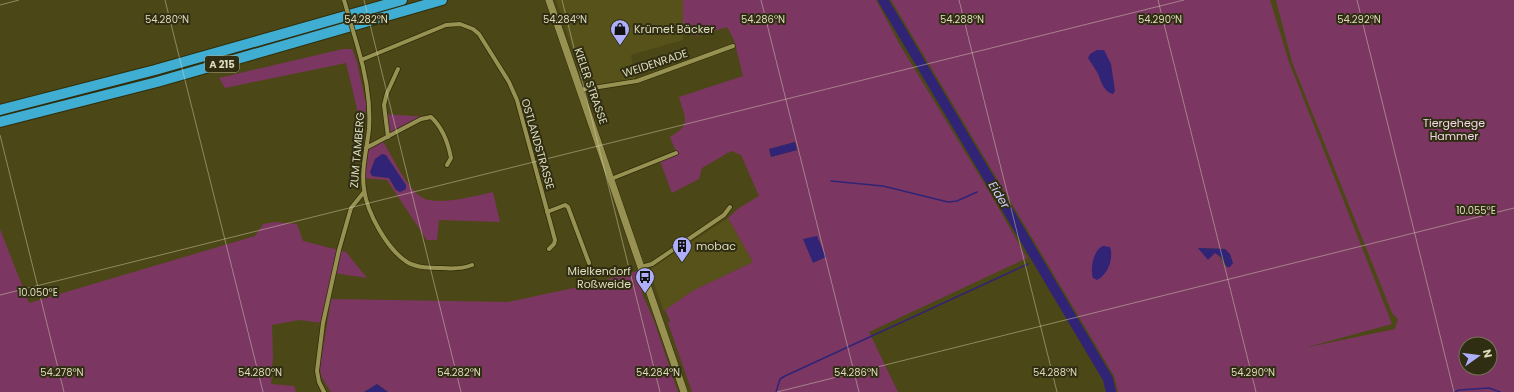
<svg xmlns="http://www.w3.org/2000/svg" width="1514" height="392" viewBox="0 0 1514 392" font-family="Poppins,sans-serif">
	<rect width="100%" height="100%" fill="#4c4716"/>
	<!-- built -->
	<path fill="#575219" d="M556,0H683V40L631,55L636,80L585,86Z
		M728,218L753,262L694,290L664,311L649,270Z"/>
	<!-- green -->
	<path fill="#7b3762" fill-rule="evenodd" d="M683,0H876L900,45L990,193L1027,258L869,332L898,392H692L668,323L670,321L665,310L694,290L753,262L728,218L739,208L759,196L741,155L731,151L702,168L699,179L672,193L660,161L677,154L670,137C692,124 685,119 679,97L743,76L734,40L727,27L697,36L683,27ZM795,142L797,150L771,157L769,149Z
		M891,0H1270L1289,62L1392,324L1304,348L1395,329L1398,319L1392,313L1292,62L1276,0H1514V392H1118L1114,376ZM1198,248L1225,249L1230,267L1225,266L1217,253H1212L1209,259ZM1466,344H1490V368H1466Z
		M343,49H352L357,62L366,104L364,140L359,142V117L346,63L225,88L219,78Z
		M384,114L427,117L388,137Z
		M382,140C392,155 407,190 423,198C438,206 475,196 493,192L500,222L439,220L437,240H427L387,180L362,178L366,148ZM386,155L396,190L389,178L372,176Z
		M275,222L297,224L303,241L346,252L367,278L334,273L323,323L299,320L272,325L273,357L271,384L294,386L296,392H0V229L29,303L255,236L263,224Z
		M637,271L643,296L653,318L678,392H388L377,384L364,392H331L321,376L320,368L331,299L508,302L592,284Z"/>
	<!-- water -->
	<path fill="#312376" d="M1097,50H1104L1111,64L1115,91L1113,94C1102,91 1101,79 1097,72C1094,67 1091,63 1088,58L1090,54Z
		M795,142L797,150L771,157L769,149Z
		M382,154L386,155L406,185V189L400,192L396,190L389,178L372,176L370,172L375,159Z
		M817,236L826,257L813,263L803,239Z
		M1103,246L1110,247C1114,258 1108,275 1097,280L1093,278C1090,269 1093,250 1103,246Z
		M1198,248L1225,249L1230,254L1233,263L1230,267H1227L1221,257L1215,253L1208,260Z
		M377,384L388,392H364Z"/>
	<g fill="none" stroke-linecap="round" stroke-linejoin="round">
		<!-- stream -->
		<path stroke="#312376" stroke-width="1.5" d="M831,181L883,186L948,202L957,201L977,192
			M776,392L780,379L785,376L1028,264
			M1455,392L1459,390L1489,388L1500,392"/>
		<!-- river -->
		<path stroke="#312376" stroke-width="10" d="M883,0L1108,379L1111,392"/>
		<!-- minor casing -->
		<g stroke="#302d0a" stroke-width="5.5">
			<path id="minor" d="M358,48C366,75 371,100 369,129C367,149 361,169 364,189C367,213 387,249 407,262C417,268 431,268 442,268C453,269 462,269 472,265
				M361,60L446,25L460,24L473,29L479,34L509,82L517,100L555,240L554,244L549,249
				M580,90L637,81L733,46
				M388,137L384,105L387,93L398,69
				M366,148L421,119L431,117C443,128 448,142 451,158L447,165
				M611,179L676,153
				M547,212L565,205L568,207L589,263
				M641,267L652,264L724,215L730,207
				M324,392L319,382L317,371L323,323L339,250L351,208L364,192"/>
		</g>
		<!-- tertiary casing -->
		<g stroke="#302d0a" stroke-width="8">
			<path id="tertiary" d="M549,0L684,392"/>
		</g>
		<!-- motorway casing -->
		<g stroke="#302d0a" stroke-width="12">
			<path id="motorway" d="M0,110L155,70L402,0
				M0,122L157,82L442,0"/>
		</g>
		<!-- minor -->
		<use href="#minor" stroke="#989252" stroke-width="4"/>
		<!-- tertiary -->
		<use href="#tertiary" stroke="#989252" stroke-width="7"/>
		<!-- motorway -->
		<use href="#motorway" stroke="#40aed2" stroke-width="10"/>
		<!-- minor-bridge casing -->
		<g stroke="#302d0a" stroke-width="5.5" stroke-linecap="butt">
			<path id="minor-bridge" d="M344,0L358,48"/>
		</g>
		<!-- minor-bridge -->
		<use href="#minor-bridge" stroke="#989252" stroke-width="4"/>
	</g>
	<!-- ticks -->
	<path fill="none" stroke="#dedcbc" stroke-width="1" stroke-opacity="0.45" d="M165,0L263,392M364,0L461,392M562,0L660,392M761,0L859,392M959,0L1057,392M1158,0L1256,392M1357,0L1454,392M0,5L19,0M0,135L64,392M0,295L1184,0M777,392L1514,208"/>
	<!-- icons -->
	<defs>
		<g id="shop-pin" transform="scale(1)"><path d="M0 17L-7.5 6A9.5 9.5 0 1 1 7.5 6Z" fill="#aeaefa" stroke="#2f2d12"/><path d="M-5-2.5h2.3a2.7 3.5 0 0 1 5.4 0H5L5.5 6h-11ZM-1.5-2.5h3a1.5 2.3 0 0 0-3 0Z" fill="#111"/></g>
		<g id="building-pin" transform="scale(1)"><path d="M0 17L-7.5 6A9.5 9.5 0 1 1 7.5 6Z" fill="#aeaefa" stroke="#2f2d12"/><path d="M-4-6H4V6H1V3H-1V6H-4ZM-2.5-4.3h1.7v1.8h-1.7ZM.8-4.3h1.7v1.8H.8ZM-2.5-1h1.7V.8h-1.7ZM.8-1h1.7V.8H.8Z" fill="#111"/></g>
		<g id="bus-pin" transform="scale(1)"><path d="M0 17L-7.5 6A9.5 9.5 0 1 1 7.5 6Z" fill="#aeaefa" stroke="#2f2d12"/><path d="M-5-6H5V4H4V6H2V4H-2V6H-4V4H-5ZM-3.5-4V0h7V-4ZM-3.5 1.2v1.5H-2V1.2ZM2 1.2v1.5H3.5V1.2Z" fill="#111"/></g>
	</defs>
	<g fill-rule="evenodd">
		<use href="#shop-pin" x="620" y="29"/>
		<use href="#building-pin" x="682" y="246"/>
		<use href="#bus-pin" x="645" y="277"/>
	</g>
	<g text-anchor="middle" stroke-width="4" stroke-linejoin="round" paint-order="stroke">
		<!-- shield labels -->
		<rect fill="#2f2d12" stroke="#aaa889" stroke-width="1" x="205" y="56" width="34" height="16" rx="3"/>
		<g font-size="10" font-weight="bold" fill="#dedcbc">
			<text x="222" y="68">A 215</text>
		</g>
		<!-- poi labels -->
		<g font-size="11" fill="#dedcbc" stroke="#2f2d12" text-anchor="start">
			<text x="634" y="33">Krümet Bäcker</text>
			<text x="696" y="250">mobac</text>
			<text x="631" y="275" text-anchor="end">Mielkendorf<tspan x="631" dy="13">Roßweide</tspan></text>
		</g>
		<!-- street labels -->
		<g font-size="11" fill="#dedcbc" stroke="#2f2d12">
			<text transform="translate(655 63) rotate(-18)" y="4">WEIDENRADE</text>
			<text transform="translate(591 86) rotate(71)" y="4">KIELER STRASSE</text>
			<text transform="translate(538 144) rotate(74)" y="4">OSTLANDSTRASSE</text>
			<text transform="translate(357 150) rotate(-85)" y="4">ZUM TAMBERG</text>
		</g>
		<!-- park labels -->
		<g font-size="11" fill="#f1d7e5" stroke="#2f2d12">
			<text x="1454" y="127">Tiergehege<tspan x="1454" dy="13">Hammer</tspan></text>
		</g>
		<!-- water labels -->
		<g font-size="12" font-style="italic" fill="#cccefe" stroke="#2f2d12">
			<text transform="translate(999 195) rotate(59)" y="4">Eider</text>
		</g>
	</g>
	<g font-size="10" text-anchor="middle" fill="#dedcbc" stroke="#2f2d12" stroke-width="4" stroke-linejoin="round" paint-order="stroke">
		<text x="167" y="23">54.280°N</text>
		<text x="366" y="23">54.282°N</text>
		<text x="565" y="23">54.284°N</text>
		<text x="763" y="23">54.286°N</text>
		<text x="962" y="23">54.288°N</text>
		<text x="1160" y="23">54.290°N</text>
		<text x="1359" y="23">54.292°N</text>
		<text x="1476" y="214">10.055°E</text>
		<text x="38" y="296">10.050°E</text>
		<text x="62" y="376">54.278°N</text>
		<text x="260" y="376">54.280°N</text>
		<text x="459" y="376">54.282°N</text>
		<text x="658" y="376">54.284°N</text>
		<text x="856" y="376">54.286°N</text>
		<text x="1055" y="376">54.288°N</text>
		<text x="1253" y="376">54.290°N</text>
	</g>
	<!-- north arrow -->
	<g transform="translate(1478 356) rotate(76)"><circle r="19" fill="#2f2d12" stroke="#757356"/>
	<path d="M0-3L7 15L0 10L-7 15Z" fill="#aeaefa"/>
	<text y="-6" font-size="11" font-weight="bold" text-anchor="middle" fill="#dedcbc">N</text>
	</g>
</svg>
